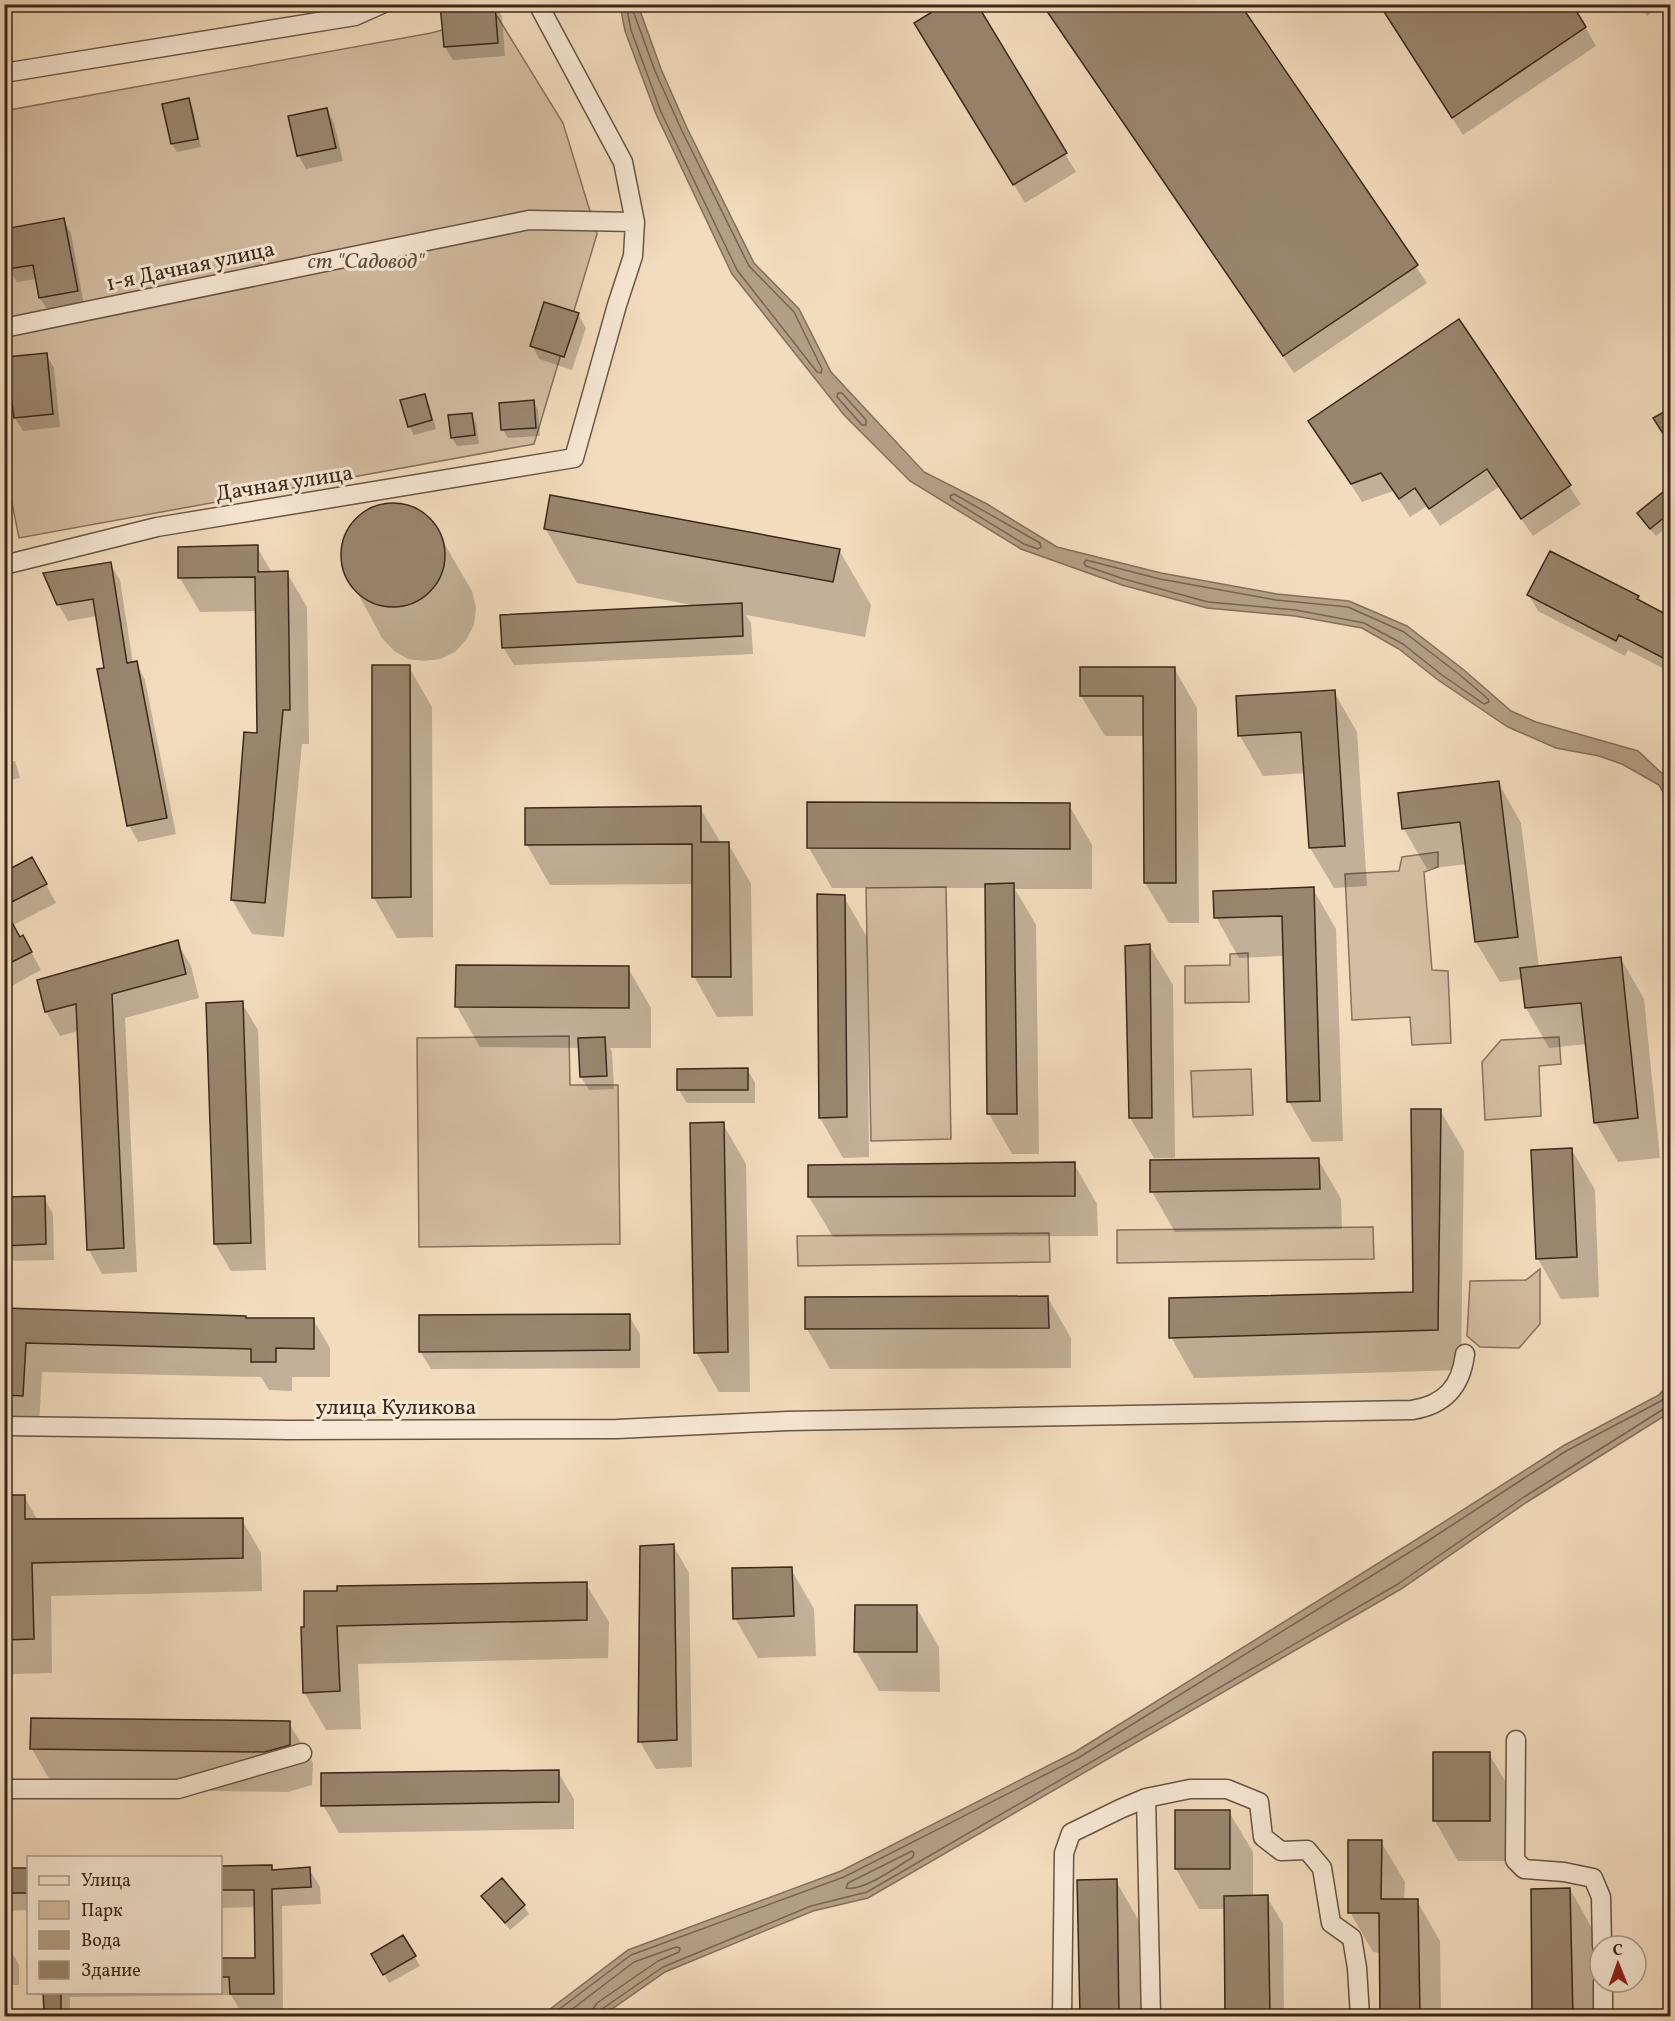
<svg xmlns="http://www.w3.org/2000/svg" width="1675" height="2021" viewBox="0 0 1675 2021" font-family="Vollkorn,serif">
	<rect width="100%" height="100%" fill="#f3dcbe"/>
	<filter id="stains"><feTurbulence type="fractalNoise" baseFrequency=".00333" numOctaves="4"/><feColorMatrix values="0 0 0 0 .2 0 0 0 0 .09 0 0 0 0 .02 0 0 0 .5 -.17"/></filter>
	<radialGradient id="worn" r=".72"><stop offset=".6" stop-color="#630" stop-opacity="0"/><stop offset="1" stop-color="#630" stop-opacity=".3"/></radialGradient>
	<!-- green -->
	<path fill="#d4bda2" stroke="#87725e" stroke-width="1.5" d="M497,16L563,123L597,234L534,444L19,538L4,463V111L431,33Z
		M1438,852V867L1424,872L1432,970L1448,971L1451,1043L1412,1045L1410,1017L1352,1020L1345,874L1399,871L1402,857Z
		M946,887L951,1139L871,1141L866,888Z
		M1248,953L1249,1002L1185,1003V966L1230,965V954Z
		M569,1036L570,1085H618L620,1244L419,1247L417,1038Z
		M1559,1037L1561,1064L1539,1066L1541,1116L1485,1120L1482,1062L1501,1040Z
		M1251,1069L1253,1115L1193,1117L1191,1071Z
		M1373,1227L1374,1259L1117,1263V1230Z
		M1049,1233L1050,1262L798,1266L797,1236Z
		M1540,1269V1324L1519,1348L1480,1347L1467,1336L1470,1281L1526,1280Z"/>
	<!-- water -->
	<path fill="#b49f86" stroke="#836f5b" stroke-width="1.5" d="M620,5H638L661,69L687,128L754,263L799,309L831,372L924,472L987,504L1057,547L1161,573L1277,594L1349,601L1407,626L1464,670L1511,711L1536,722L1638,751L1670,781V804L1659,785L1622,764L1599,756L1556,748L1508,727L1438,680L1399,649L1362,628L1295,616L1207,608L1122,585L1021,549L910,481L844,415L732,274L656,114L625,31Z
		M1670,1382V1411L1669,1413L1527,1502L1401,1589L868,1898L813,1911L665,1972L602,2016H541L628,1950L841,1871L1075,1752L1422,1536L1563,1446L1659,1395Z"/>
	<!-- shadow -->
	<path fill="#0003" d="M469,4H495L502,16L505,56L453,60L445,47L442,7Z
		M1042,4H1238L1427,283L1294,373Z
		M1380,4L1585,27L1596,46L1463,135Z
		M1639,4H1662L1647,16Z
		M927,41L1065,154L1076,172L1025,203Z
		M188,100L193,109L201,147L177,152L172,144L164,105Z
		M327,110L334,123L343,161L306,169L299,156Z
		M63,220L71,233L84,305L48,311L40,298L37,279L17,282L9,269L4,244Z
		M578,314L586,328L572,370L539,359L532,345Z
		M1458,321L1581,504L1533,536L1499,487L1440,526L1427,506L1410,517L1393,491L1362,502L1310,421Z
		M46,354L54,368L60,427L23,431L15,418L8,358Z
		M424,395L429,404L436,429L414,435L409,426Z
		M533,401L538,410L540,436L508,438L503,430Z
		M471,414L476,423L479,444L457,446L452,438Z
		M1670,504V524L1656,536L1644,522Z
		M384,505H401L417,510L431,521L472,591L476,608L474,625L466,640L455,652L440,659L424,661L408,659L394,651L382,638L344,568L342,551L346,536L354,522L368,511Z
		M545,528L839,550L871,605L865,637L746,615L751,623L753,654L514,665L503,647L697,606L577,583Z
		M257,547L272,573H287L307,607L309,744H302L284,937L252,934L232,900L259,734L257,611L200,612L180,578Z
		M110,564L120,580L133,664L136,663L145,680L176,834L138,842L129,825L97,616L68,621L58,604Z
		M1529,595L1638,598L1641,603L1670,618V672L1628,650L1625,656L1538,611Z
		M409,667L432,707L433,937L397,938L374,898Z
		M1174,668L1197,708L1199,923H1169L1145,883L1144,736H1105L1081,696Z
		M1334,692L1357,732L1367,886L1334,888L1310,848L1306,773L1263,776L1240,736L1237,698Z
		M15,761L20,778L4,781V763Z
		M1498,782L1521,823L1539,967L1621,959L1644,999L1660,1158L1618,1162L1595,1122L1587,1044L1549,1048L1526,1008L1523,979L1500,982L1476,942L1467,864L1427,869L1404,829Z
		M1069,805L1092,845V889H1015L1036,925L1039,1154H1012L989,1114L986,888H832L809,848Z
		M700,808L721,843H728L751,884L753,1016L717,1017L694,976L693,884L550,885L527,845V809Z
		M4,874L42,877L56,903L13,925L20,938L23,937L41,970L4,990Z
		M1313,889L1336,929L1343,1141L1312,1142L1289,1102L1284,956L1239,958L1216,917Z
		M844,897L867,937L869,1157L843,1158L820,1118Z
		M177,942L191,966L199,998L125,1018L137,1272L102,1274L89,1250L78,1031L60,1036L46,1012L39,981Z
		M1149,945L1173,985L1175,1158H1154L1130,1118L1126,948Z
		M628,968L651,1008V1048H610L612,1052L614,1089L589,1090L581,1077L580,1048L480,1047L457,1007Z
		M242,1003L258,1030L266,1270L231,1271L215,1244Z
		M747,1069L755,1083V1103H687L679,1090Z
		M1440,1110L1464,1151L1461,1370L1194,1378L1171,1337L1415,1294Z
		M723,1124L746,1164L750,1392H719L696,1352Z
		M1572,1150L1595,1190L1599,1297L1561,1299L1538,1259Z
		M1318,1159L1341,1199L1342,1229L1175,1232L1152,1192Z
		M1074,1164L1097,1204L1098,1236L833,1237L809,1197Z
		M44,1198L53,1214L54,1260L4,1261V1199Z
		M1048,1298L1071,1338V1368L830,1369L807,1329Z
		M4,1310L247,1320L313,1319L330,1348V1377H292V1391L269,1390L261,1377L42,1372L39,1425L4,1423Z
		M629,1316L640,1334V1368L431,1369L420,1351Z
		M24,1496L38,1521L242,1520L261,1553L262,1591L51,1596L52,1673L10,1674L4,1665V1497Z
		M673,1545L689,1573L692,1767L656,1769L640,1742Z
		M791,1569L814,1609L816,1656L758,1658L735,1618Z
		M586,1584L609,1622L608,1658L358,1664L361,1729L326,1730L304,1692L302,1629Z
		M916,1607L939,1647L940,1692L879,1691L856,1651Z
		M4,1700L10,1710V1761H4Z
		M289,1723L313,1763L312,1785L288,1792L55,1789L32,1749Z
		M1489,1754L1513,1794V1861H1458L1435,1821Z
		M558,1772L574,1799V1829L339,1833L323,1805Z
		M1229,1812L1253,1852V1897H1267L1283,1924L1284,2016H1227L1225,1909H1199L1176,1869Z
		M1381,1842L1405,1882L1404,1901H1417L1440,1941L1441,2016H1382L1381,1953L1373,1952L1350,1912Z
		M271,1866L274,1871L309,1869L320,1887L321,1904L282,1906L283,2012H241L231,1995L70,1997V2016H48L45,2011V1995H37L35,1992H220V1960L257,1959L256,1907L220,1908V1867Z
		M28,1869V1910L4,1911V1870Z
		M1079,1881H1116L1139,1921L1141,2016H1081Z
		M1570,1889L1593,1930L1594,2016H1534L1532,1890Z
		M483,1896L524,1906L529,1914L510,1930Z
		M403,1937L420,1966L389,1983L373,1954Z
		M4,1951H11L19,1965V1985H4Z
		M26,1962H28V1980L27,1977Z"/>
	<g fill="none" stroke-linecap="round" stroke-linejoin="round">
		<!-- shore -->
		<path stroke="#776450" stroke-width="1.5" d="M626,4L631,30L661,112L737,270L817,372L821,373L822,369L794,312L749,266L682,131L655,71L632,8L633,4
			M838,393H842L866,420V425H862L837,397Z
			M954,494L1040,543L1041,547L1038,549L1024,544L951,499L950,496Z
			M1086,560L1160,579L1276,600L1348,607L1404,632L1460,675L1488,699L1489,702L1484,704L1442,675L1403,644L1364,623L1296,610L1208,602L1124,579L1086,566L1084,563Z
			M912,1851L914,1853L913,1857C898,1866 863,1892 846,1888L848,1883Z
			M550,2016L631,1955L844,1877L1078,1758L1426,1542L1566,1451L1661,1401L1670,1391
			M563,2016L634,1962L676,1947L680,1948L679,1952L658,1961L597,2003L593,2009L591,2016
			M599,2016L602,2009L663,1967L811,1906L867,1892L1398,1584L1524,1497L1643,1422L1665,1408L1670,1407"/>
	</g>
	<!-- building -->
	<path fill="#9a866f" stroke="#3a281a" stroke-width="1.5" d="M449,4H495L498,43L444,47L440,5Z
		M945,4H977L1067,153L1013,185L914,23Z
		M1042,4H1240L1418,265L1283,356Z
		M1379,4H1572L1586,27L1452,118Z
		M189,98L198,139L171,144L162,104Z
		M327,108L336,148L297,156L288,116Z
		M64,218L78,291L39,298L33,265L8,269L4,252V229Z
		M544,302L579,313L564,357L530,346Z
		M1459,319L1571,485L1521,519L1487,469L1429,509L1415,488L1399,499L1381,473L1351,484L1308,421Z
		M47,353L53,414L14,418L6,357Z
		M425,394L432,420L408,427L400,400Z
		M534,400L536,428L501,430L499,403Z
		M1671,408V446L1653,418Z
		M472,413L475,435L451,438L448,415Z
		M1663,492L1671,501V512L1650,529L1637,513Z
		M550,495L840,549L833,582L544,529Z
		M341 555a52 52 0 1 1 104 0a52 52 0 1 1-104 0Z
		M258,545V572L288,571L290,710H283L265,903L231,900L244,732L257,733L255,577L178,578V547Z
		M1550,551L1639,596L1637,599L1671,617V662L1619,635L1616,641L1527,595Z
		M111,562L127,663L137,661L167,818L127,826L97,669L104,668L93,599L57,605L43,573Z
		M742,603L743,636L502,648L500,615Z
		M372,665H410L411,897L372,898Z
		M1080,667H1175L1176,883H1144L1143,696H1080Z
		M1335,690L1345,846L1309,848L1301,732L1238,736L1236,696Z
		M1499,781L1518,937L1475,942L1460,822L1402,829L1398,793Z
		M807,802L1070,803V849L807,848Z
		M701,806V842H729L731,977H692V844L525,845V808Z
		M32,857L47,884L4,906V872Z
		M1014,883L1017,1114H987L985,884Z
		M1314,887L1320,1101L1287,1102L1282,916L1214,918L1213,891Z
		M817,894L845,895L847,1117L819,1118Z
		M4,908L20,937L23,935L32,952L4,966Z
		M178,940L186,974L112,994L124,1248L87,1250L76,1004L45,1012L37,980Z
		M1150,944L1152,1118H1129L1125,946Z
		M1621,957L1638,1118L1594,1123L1581,1003L1525,1008L1520,968Z
		M456,965L629,966V1008L455,1007Z
		M243,1001L251,1243L214,1244L206,1003Z
		M605,1037L607,1076L580,1077L578,1038Z
		M748,1068V1090H677V1069Z
		M1411,1109H1441L1438,1330L1169,1338V1298L1413,1292Z
		M724,1122L728,1352L694,1353L690,1123Z
		M1572,1148L1577,1257L1536,1259L1531,1150Z
		M1319,1158L1320,1189L1150,1192V1160Z
		M1075,1162V1196L808,1197V1165Z
		M45,1196L46,1244L4,1246V1197Z
		M1048,1296L1049,1328L805,1329V1297Z
		M4,1308L246,1316V1318H314V1349L276,1348V1362H251V1349L26,1343L23,1396L4,1395Z
		M630,1314V1350L419,1352V1315Z
		M4,1495H25V1519L243,1518V1558L32,1563L34,1639L4,1640Z
		M674,1544L677,1740L638,1742L640,1546Z
		M792,1567L794,1616L733,1619L732,1568Z
		M587,1582V1620L337,1626L340,1691L303,1693L301,1627H304V1591H337V1586Z
		M855,1605H917V1652H854Z
		M31,1718L290,1721V1745L265,1752L30,1749Z
		M1433,1752H1490V1821H1433Z
		M559,1770V1802L321,1806V1773Z
		M1175,1810H1230V1869H1175Z
		M1348,1840H1382L1381,1899H1418L1420,2016H1380L1379,1913H1348Z
		M272,1865V1870L310,1867L311,1887L272,1889L274,1994H230L229,1977H220V1958H255L254,1890H220V1866Z
		M4,1868H28V1893H4Z
		M502,1878L525,1905L505,1923L481,1896Z
		M1117,1879L1119,2016H1080L1077,1880Z
		M1570,1888L1573,2016H1532L1531,1889Z
		M1268,1895L1270,2016H1225L1224,1896Z
		M403,1935L416,1956L383,1975L371,1954Z
		M43,1992H61V2011H44Z"/>
	<g fill="none" stroke-linecap="round" stroke-linejoin="round">
		<!-- minor casing -->
		<g stroke="#685543" stroke-width="21">
			<path id="minor" d="M4,73L355,16L382,4
				M4,328L529,220L635,222
				M4,565L157,527L574,458L617,305L633,256L635,222L623,162L538,4
				M4,1426L289,1430L617,1429L787,1421L1412,1410C1445,1405 1461,1387 1465,1354
				M1516,1740L1515,1860L1524,1869L1564,1872L1593,1878L1601,1897L1602,1946
				M4,1789H178L302,1753
				M1603,1982V2016
				M1062,2016L1064,1853L1071,1833L1120,1809L1146,1798
				M1151,2016L1146,1798L1190,1789H1227L1259,1802L1263,1837L1281,1851L1307,1850L1322,1868L1331,1923L1352,1938L1357,1968L1360,2016"/>
		</g>
		<!-- minor -->
		<use href="#minor" stroke="#f7e8d5" stroke-width="18"/>
	</g>
	<g text-anchor="middle" stroke-width="6" stroke-linejoin="round" paint-order="stroke">
		<!-- park labels -->
		<g font-size="22" font-style="italic" fill="#604d3c" stroke="#f7e8d5">
			<text x="366" y="268">ст "Садовод"</text>
		</g>
		<!-- street labels -->
		<g font-size="22" fill="#3a281a" stroke="#f7e8d5">
			<text transform="translate(190 265) rotate(-12)" y="8">1-я Дачная улица</text>
			<text transform="translate(284 482) rotate(-9)" y="8">Дачная улица</text>
			<text x="396" y="1414">улица Куликова</text>
		</g>
	</g>
	<!-- margin -->
	<rect width="1675" height="2021" fill="none" stroke="#f3dcbe" stroke-width="24"/>
	<rect x="6" y="6" width="1663" height="2009" fill="none" stroke="#3a281a" stroke-width="3"/>
	<rect x="12" y="12" width="1651" height="1997" fill="none" stroke="#3a281a" stroke-width="1.5"/>
	<!-- legend -->
	<rect x="27" y="1856" width="195" height="138" fill="#f7e8d5" stroke="#ab9b8a" stroke-width="1.5"/>
	<rect x="39" y="1876" width="30" height="9" fill="#f7e8d5" stroke="#ab9b8a" stroke-width="1.5"/>
	<text x="81" y="1886" font-size="18" fill="#3a281a">Улица</text>
	<rect x="39" y="1901" width="30" height="18" fill="#d4bda2" stroke="#ab9b8a" stroke-width="1.5"/>
	<text x="81" y="1916" font-size="18" fill="#3a281a">Парк</text>
	<rect x="39" y="1931" width="30" height="18" fill="#b49f86" stroke="#ab9b8a" stroke-width="1.5"/>
	<text x="81" y="1946" font-size="18" fill="#3a281a">Вода</text>
	<rect x="39" y="1961" width="30" height="18" fill="#9a866f" stroke="#ab9b8a" stroke-width="1.5"/>
	<text x="81" y="1976" font-size="18" fill="#3a281a">Здание</text>
	<!-- north arrow -->
	<g transform="translate(1618 1964) rotate(359)"><circle r="28" fill="#f7e8d5" stroke="#ab9b8a" stroke-width="1.5"/>
	<path d="M0-4.5L10 22L0 15L-10 22Z" fill="#8f2418"/>
	<text y="-9" font-size="16" font-weight="bold" text-anchor="middle" fill="#3a281a">С</text>
	</g>
	<rect width="100%" height="100%" filter="url(#stains)"/>
	<rect width="100%" height="100%" fill="url(#worn)"/>
</svg>
